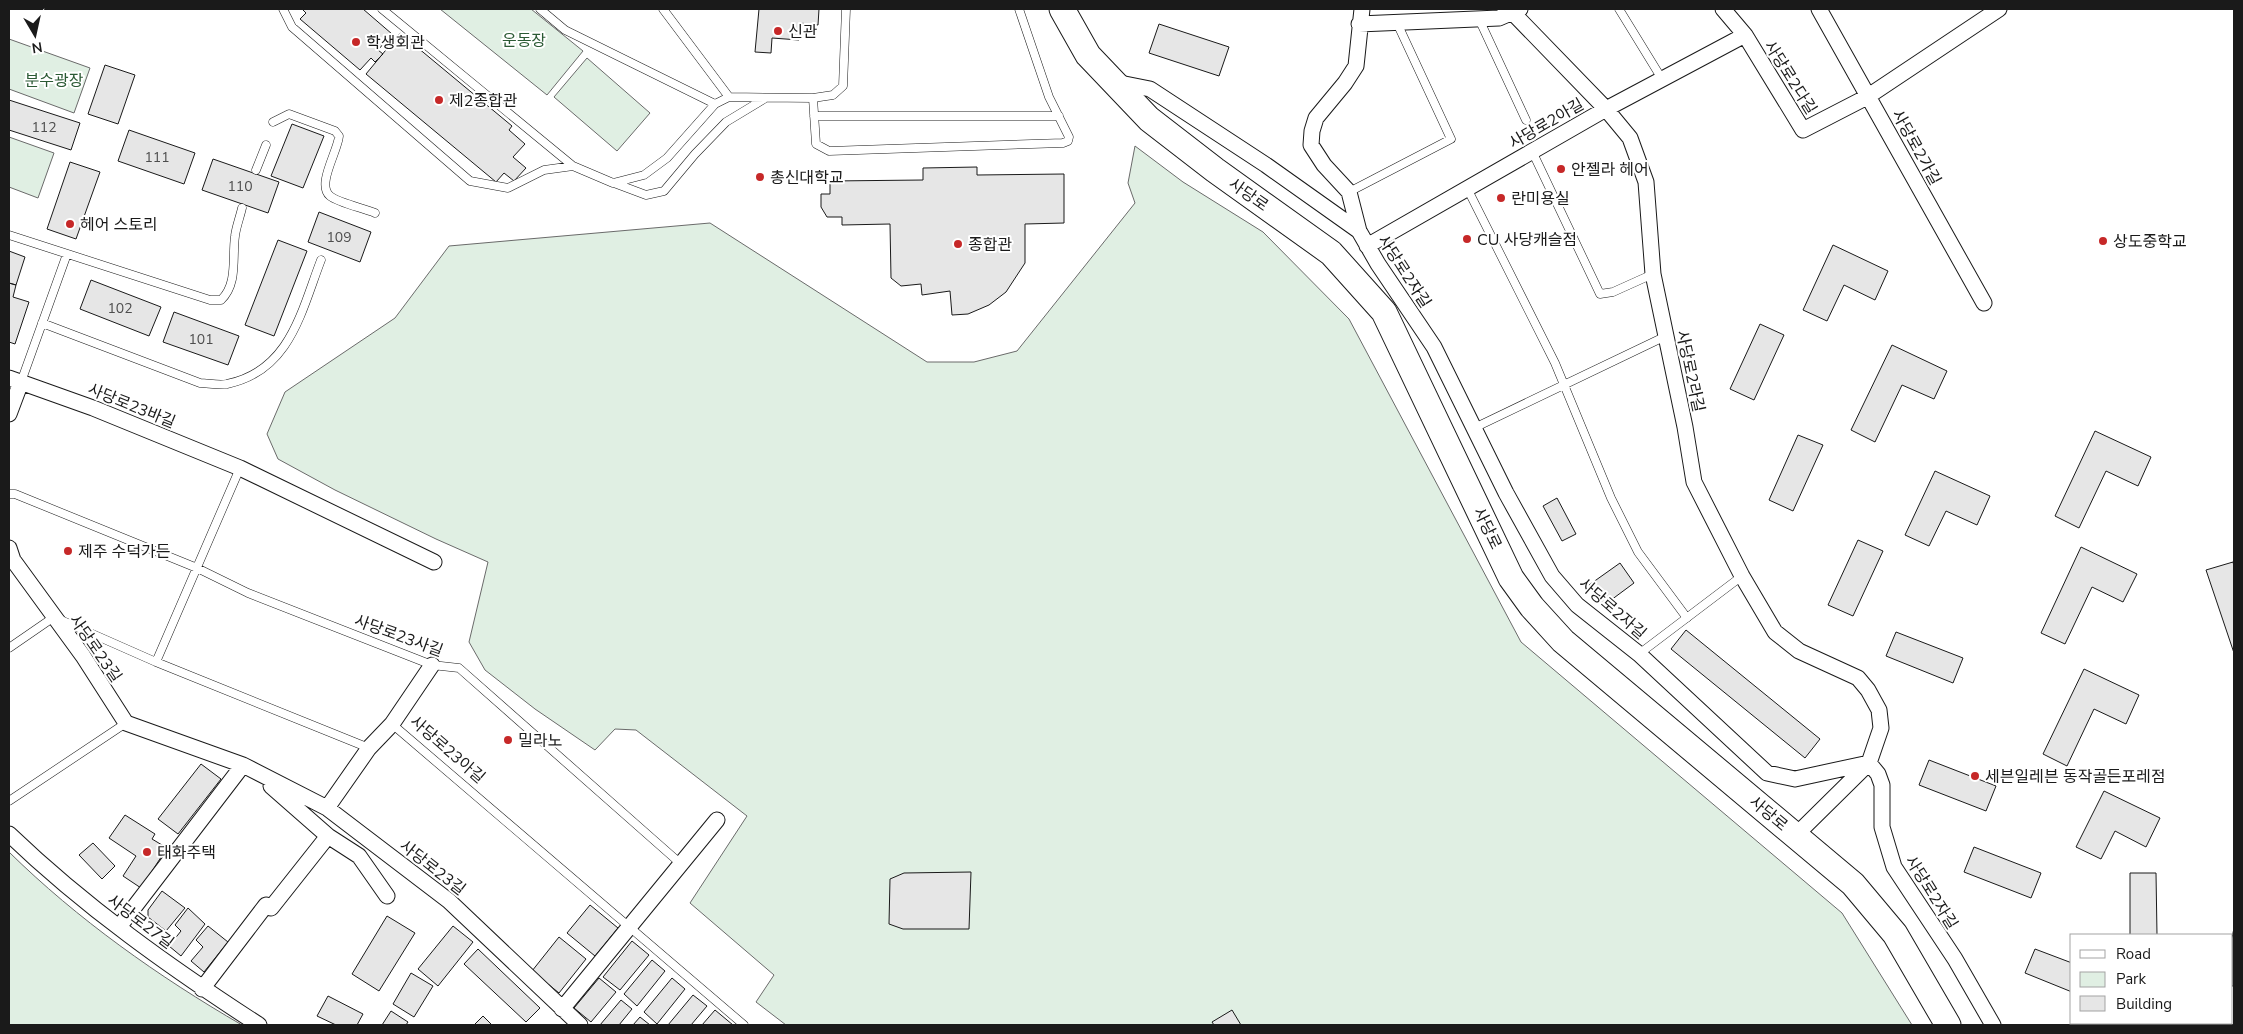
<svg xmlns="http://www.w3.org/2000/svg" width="2243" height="1034" viewBox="0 0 2243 1034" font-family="'Nunito Sans','Noto Sans KR',sans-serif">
	<rect width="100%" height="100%" fill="#fff"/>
	<!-- green -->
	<path fill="#e0efe3" stroke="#6a6a6a" d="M440,9H531L583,51L547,95Z
		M9,39L90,68L74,113L9,89Z
		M587,58L650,113L617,151L554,97Z
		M9,137L54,153L38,198L9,187Z
		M1135,146L1183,182L1263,232L1349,319L1521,642L1842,913L1912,1025H786L756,1002L774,975L690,903L747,816L636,730L615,729L595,750L535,709L485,670L469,642L488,562L436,539L335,490L278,459L267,434L285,392L395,318L449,246L710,223L927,362H974L1017,351L1135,203L1128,183Z
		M9,852C77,919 159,977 242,1025H9Z"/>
	<!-- building -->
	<path fill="#e6e6e6" stroke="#1a1a1a" d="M302,9H363L392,34L378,50L383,54L375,62L371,58L360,70L300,19L306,13Z
		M759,9H819L818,25L800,23L799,40L772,38L771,53L755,52Z
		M1159,24L1229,47L1219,76L1149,53Z
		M400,33L512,126L509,130L525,144L513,157L526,168L514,181L504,173L496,182L366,74Z
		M105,65L135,75L118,124L88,114Z
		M9,100L80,123L71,150L9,130Z
		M292,124L324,136L303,188L271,176Z
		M129,130L195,153L184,184L118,161Z
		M213,159L279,182L268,213L202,190Z
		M70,162L100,172L76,239L47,229Z
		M977,167V175L1064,174V223L1025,224V263L1006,292L989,305L968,314L952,315L950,291L922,295L921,284L901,286L891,278L890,224L842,225V217H827L821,207V194H830V181L923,180V168Z
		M319,212L371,232L360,262L308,242Z
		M278,240L307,251L274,336L245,325Z
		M1833,245L1888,271L1875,300L1844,285L1827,321L1803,310Z
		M9,251L25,257L16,285L9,283Z
		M91,280L161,307L149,336L80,309Z
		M9,283L16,285L13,297L29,302L15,344L9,342Z
		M174,312L239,336L228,365L163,342Z
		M1760,324L1784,335L1754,400L1730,389Z
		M1892,345L1947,371L1934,399L1902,385L1875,442L1851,430Z
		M2095,431L2151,457L2138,486L2106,471L2079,528L2055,516Z
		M1798,435L1823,445L1793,511L1769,500Z
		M1935,471L1990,496L1977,525L1946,511L1929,546L1905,535Z
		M1557,498L1576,534L1562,541L1543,506Z
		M1858,540L1883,551L1853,616L1828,605Z
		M2081,547L2137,574L2123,602L2092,587L2065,644L2041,633Z
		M2233,562L2234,566V653L2206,570Z
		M1620,563L1634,583L1603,606L1589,585Z
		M1686,630L1820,739L1805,758L1671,649Z
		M1896,632L1963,658L1953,683L1886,656Z
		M2084,669L2139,695L2126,724L2094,709L2067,766L2043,754Z
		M1929,760L1996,786L1986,811L1919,785Z
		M201,764L221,779L178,834L158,819Z
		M2104,791L2160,818L2146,847L2115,831L2101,859L2076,847Z
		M125,815L155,834L152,839L167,848L141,888L123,876L136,856L109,838Z
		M93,843L115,866L102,879L79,855Z
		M1974,847L2041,873L2031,898L1964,872Z
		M971,872L969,929H903L889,924L890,879L904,873Z
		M2130,873H2156L2157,935H2130Z
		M162,891L185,908L166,931L148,917V910Z
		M590,905L618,928L595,956L567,933Z
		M188,908L205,924L181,956L169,946L181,931L175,925Z
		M387,916L415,933L379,991L352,974Z
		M208,926L228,942L204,972L191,961L203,947L196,940Z
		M453,926L473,942L438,986L418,969Z
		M2234,928V986H2232V938Z
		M559,937L586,959L559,993L532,971Z
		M632,941L649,955L620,990L603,977Z
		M478,949L540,1008L526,1022L464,964Z
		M2035,949L2072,963V992L2025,973Z
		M652,960L665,971L637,1006L624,994Z
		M411,973L433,986L414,1017L393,1004Z
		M599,978L616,992L591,1022L574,1008Z
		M672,978L685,989L657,1024L644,1012Z
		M693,995L707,1006L691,1025H668Z
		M328,996L363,1014L357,1025H336L317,1016Z
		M621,1000L632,1009L619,1025H600Z
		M715,1010L733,1025H702Z
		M1232,1010L1241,1025H1214L1212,1022Z
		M391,1011L408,1022L406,1025H382Z
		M483,1016L492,1025H474Z
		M640,1017L650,1025H633Z"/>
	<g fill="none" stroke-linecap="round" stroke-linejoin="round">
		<!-- lane casing -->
		<g stroke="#1a1a1a" stroke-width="9">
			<path id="lane" d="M283,9L292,27L470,181L508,188L544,170L573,166L613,183L644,175L667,158L715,104L729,97L813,98L833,95L843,86L846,9
				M382,9L573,166
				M540,9L565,30L715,104
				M663,9L729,97
				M1619,9L1662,79
				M1479,19L1526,120
				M813,98L816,144L829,151L1063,143L1068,141L1069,137L1049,97L1019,9
				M814,116H1059
				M273,122L289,114L335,131L339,136C338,151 316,185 330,196C339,203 363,208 375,213
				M1532,151L1600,294L1613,292L1653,274
				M256,170L266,145
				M614,183L646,195L664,191L695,154L726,122L764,99
				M1467,188L1555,363L1611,498L1638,552L1687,618
				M1349,192L1451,139L1397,23
				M9,235L210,300H221C238,284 232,258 235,236C236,227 240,217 242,208
				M42,323L200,383C208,383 219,386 227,384C290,371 301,312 321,260
				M21,382L67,254
				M1474,428L1666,336
				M9,494H15L197,568L248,593L432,665L459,668L681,864
				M9,648L54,617L156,662L369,748
				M1639,654L1742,576
				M156,662L240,468
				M392,724L744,1025
				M9,801L126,723"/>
		</g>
		<!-- street casing -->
		<g stroke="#1a1a1a" stroke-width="17">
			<path id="street" d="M1362,9L1356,66L1345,83L1316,118L1312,131L1311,145L1324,165L1349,192L1359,231L1378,264L1434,347L1506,493L1552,576L1577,605L1639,654L1767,773L1795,779L1869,763L1878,774L1882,785V827L1894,867L1955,959L1993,1025
				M1723,9L1745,35L1803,130L1867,97L1999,9
				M1819,9L1984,303
				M1513,13L1606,109L1630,138L1646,182L1653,274L1685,427L1694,482L1742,576L1775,632L1799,651L1858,678L1868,690L1879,710L1881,728L1869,763L1796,835
				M1359,24L1499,18L1520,9
				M1115,82L1150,89L1266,165L1359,231
				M1367,246L1606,109L1745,35
				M9,378L93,408L240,468L434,562
				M9,414L21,382
				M9,548L13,560L83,656L126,723L243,765L327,808L449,901L580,1025
				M327,808L369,748L392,724L432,665
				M9,834C85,907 171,968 259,1025
				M328,836L359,856L387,896
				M119,927L243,765
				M202,989L266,905L271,908L328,836L271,786
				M562,1009L717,820"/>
		</g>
		<!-- primary casing -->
		<g stroke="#1a1a1a" stroke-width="27">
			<path id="primary" d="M1062,9L1088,55L1149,119L1215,170L1331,253L1384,312L1511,578L1532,607L1563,641L1853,884L1895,934L1948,1025"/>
		</g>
		<!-- lane -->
		<use href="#lane" stroke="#fff" stroke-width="8"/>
		<!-- street -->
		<use href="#street" stroke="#fff" stroke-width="15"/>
		<!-- primary -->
		<use href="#primary" stroke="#fff" stroke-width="25"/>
	</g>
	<!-- markers -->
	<g fill="#c62828" stroke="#fff" stroke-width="2">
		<circle cx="778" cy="31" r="5"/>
		<circle cx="356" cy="42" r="5"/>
		<circle cx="439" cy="100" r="5"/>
		<circle cx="1561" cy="169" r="5"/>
		<circle cx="760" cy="177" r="5"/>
		<circle cx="1501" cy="198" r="5"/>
		<circle cx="70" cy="224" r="5"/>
		<circle cx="1467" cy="239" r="5"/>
		<circle cx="2103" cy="241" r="5"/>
		<circle cx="958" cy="244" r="5"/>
		<circle cx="68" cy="551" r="5"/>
		<circle cx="508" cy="740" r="5"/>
		<circle cx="1975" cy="776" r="5"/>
		<circle cx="147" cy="852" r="5"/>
	</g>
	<g text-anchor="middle" stroke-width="4" stroke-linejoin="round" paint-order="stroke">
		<!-- number labels -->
		<g font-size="14" fill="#4d4d4d">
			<text x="44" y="132">112</text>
			<text x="157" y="162">111</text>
			<text x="240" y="191">110</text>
			<text x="339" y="242">109</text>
			<text x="120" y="313">102</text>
			<text x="201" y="344">101</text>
		</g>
		<!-- poi labels -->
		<g font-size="16" fill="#1a1a1a" stroke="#fff" text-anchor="start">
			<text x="788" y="37">신관</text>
			<text x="366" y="48">학생회관</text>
			<text x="449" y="106">제2종합관</text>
			<text x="1571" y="175">안젤라 헤어</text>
			<text x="770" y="183">총신대학교</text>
			<text x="1511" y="204">란미용실</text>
			<text x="80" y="230">헤어 스토리</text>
			<text x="1477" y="245">CU 사당캐슬점</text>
			<text x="2113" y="247">상도중학교</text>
			<text x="968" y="250">종합관</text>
			<text x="78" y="557">제주 수덕가든</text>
			<text x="518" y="746">밀라노</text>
			<text x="1985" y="782">세븐일레븐 동작골든포레점</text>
			<text x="157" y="858">태화주택</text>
		</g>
		<!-- park labels -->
		<g font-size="16" fill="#2b5a34" stroke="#fff">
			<text x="524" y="46">운동장</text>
			<text x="54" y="86">분수광장</text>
		</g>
		<!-- street labels -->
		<g font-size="16" fill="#1a1a1a" stroke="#fff">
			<text transform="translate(1791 77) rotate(58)" y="6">사당로2다길</text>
			<text transform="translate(1546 123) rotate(-30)" y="6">사당로2아길</text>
			<text transform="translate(1917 147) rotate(61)" y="6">사당로2가길</text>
			<text transform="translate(1249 194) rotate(35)" y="6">사당로</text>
			<text transform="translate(1405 271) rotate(57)" y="6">사당로2자길</text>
			<text transform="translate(1691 371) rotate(78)" y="6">사당로2라길</text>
			<text transform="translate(132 405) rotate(22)" y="6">사당로23바길</text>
			<text transform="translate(1488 528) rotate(64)" y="6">사당로</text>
			<text transform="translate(1613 608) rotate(41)" y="6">사당로2자길</text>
			<text transform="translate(399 635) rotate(20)" y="6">사당로23사길</text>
			<text transform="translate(96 648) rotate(55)" y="6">사당로23길</text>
			<text transform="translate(448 749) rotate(41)" y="6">사당로23아길</text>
			<text transform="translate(1769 813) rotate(40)" y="6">사당로</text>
			<text transform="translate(433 867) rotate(38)" y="6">사당로23길</text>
			<text transform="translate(1932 892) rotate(58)" y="6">사당로2자길</text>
			<text transform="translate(141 921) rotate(37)" y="6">사당로27길</text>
		</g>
	</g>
	<!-- border -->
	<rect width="2243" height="1034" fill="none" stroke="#1a1a1a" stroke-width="20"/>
	<!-- legend -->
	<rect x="2070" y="934" width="162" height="90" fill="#ffffff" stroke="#a3a3a3"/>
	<rect x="2080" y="950" width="25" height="8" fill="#ffffff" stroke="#a3a3a3"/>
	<text x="2116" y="959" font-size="15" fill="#1a1a1a">Road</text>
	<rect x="2080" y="972" width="25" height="15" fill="#e0efe3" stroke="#a3a3a3"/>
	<text x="2116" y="984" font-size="15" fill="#1a1a1a">Park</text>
	<rect x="2080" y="996" width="25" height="15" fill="#e6e6e6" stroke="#a3a3a3"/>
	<text x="2116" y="1009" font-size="15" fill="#1a1a1a">Building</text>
	<!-- north arrow -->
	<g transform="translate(35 35) rotate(171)" stroke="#ffffff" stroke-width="4" paint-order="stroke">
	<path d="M0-4L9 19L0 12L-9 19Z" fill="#1a1a1a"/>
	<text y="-8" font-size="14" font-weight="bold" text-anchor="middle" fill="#1a1a1a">N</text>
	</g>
</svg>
